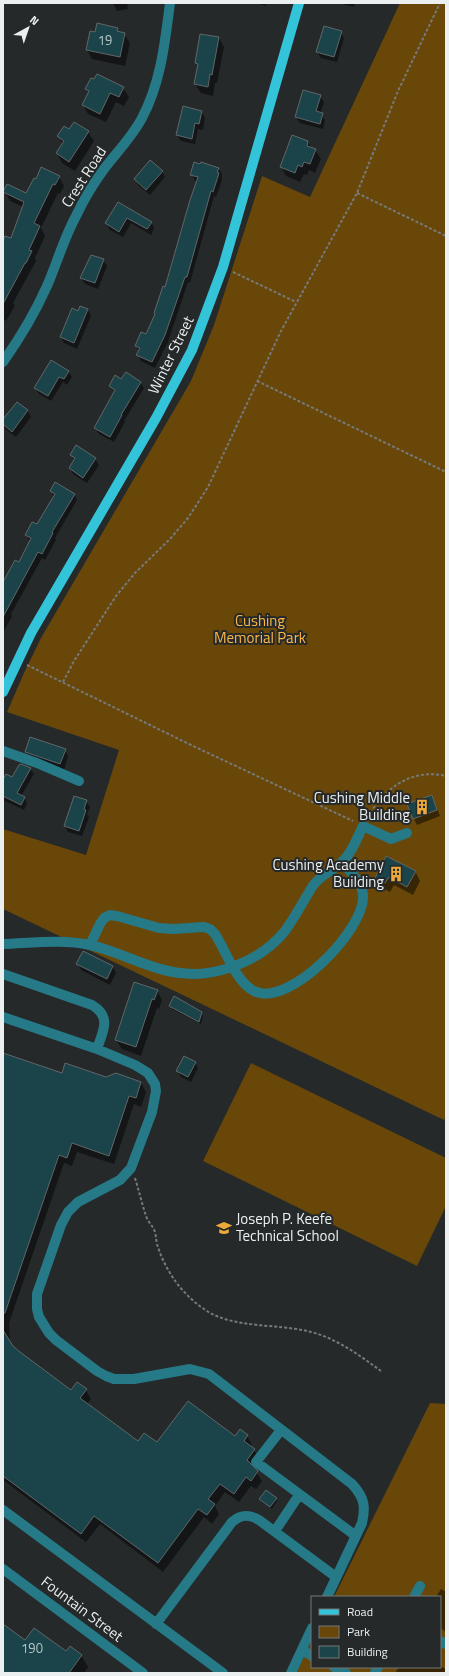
<svg xmlns="http://www.w3.org/2000/svg" width="449" height="1676" viewBox="0 0 449 1676" font-family="'Titillium Web',sans-serif">
	<rect width="100%" height="100%" fill="#25292a"/>
	<!-- green -->
	<path fill="#684709" d="M400,3H446V1116L444,1120L3,909V829L86,855L119,750L7,712L24,673L41,638L191,381L214,325L262,176L310,197Z
		M251,1063L446,1158V1206L417,1266L203,1161Z
		M430,1403L446,1404V1673H296L312,1641V1667H440V1597H334Z"/>
	<!-- shadow -->
	<path fill="#0007" d="M113,3H127L128,9L117,11Z
		M256,3H266V6Z
		M338,3H355L354,7Z
		M117,28L119,33L124,34L130,43L125,66L92,59L87,50L95,34Z
		M341,32L344,38L337,62L321,58L317,52Z
		M219,38L224,47L217,83H215L213,96L201,93L195,84L198,68L196,63Z
		M123,88L129,97L124,106L116,102L106,122L88,114L83,105L89,93L86,89Z
		M320,96L324,102L320,114L325,120L323,129L300,123L296,117Z
		M183,108L202,112L205,118L203,130L198,129L195,144L181,141L177,135Z
		M88,132L94,141L75,171L62,163L57,153L63,144L59,136Z
		M293,136L308,142L312,149L315,150L321,159L315,173L309,170L307,175L304,174L300,182L286,176L281,167Z
		M218,168L222,174V180L216,197L214,196L190,283L188,282L168,342L155,368L141,361L138,355L139,351L136,346L146,335L166,288L198,181H195L192,174Z
		M162,171L165,177L150,195L138,185L135,179Z
		M59,177L64,186L60,194L58,193L41,228L45,236L35,258L36,261L13,303L15,306L6,321L3,319V243L12,239L23,207L10,201L5,192L27,194Z
		M118,203L151,222L154,228L151,235L131,223L123,237L110,230L106,223Z
		M103,260L107,266L98,289L85,284L81,278Z
		M80,307L88,310L91,316L77,349L64,343L61,337Z
		M68,371L72,377L67,385L63,382L51,401L39,394L35,388Z
		M122,380L140,382L144,388L124,421L125,422L114,442L99,434L95,428L115,392L110,386Z
		M17,403L28,411L31,417L16,437L5,429L3,421Z
		M71,455L95,459L99,465L87,483L73,474L70,468L75,461Z
		M51,491L74,494L77,500L55,538L56,540L45,560L42,558L11,614L12,616L3,633V584L19,564L30,542L26,535L37,526L54,497Z
		M65,750L68,756L64,770L29,758L26,752Z
		M30,769L34,774L21,796L24,798L27,803L24,810L3,800V781Z
		M432,796L440,816L417,825L414,819Z
		M86,801L90,807L87,814L89,817L82,836L68,832L65,826Z
		M415,871L420,881L413,895L394,885L390,892L381,887L376,878Z
		M83,952L113,967L116,973L110,985L81,970L78,964Z
		M157,990L162,1000L159,1009L157,1008L141,1056L122,1049L116,1040Z
		M170,1006L201,1013L203,1016L201,1024L172,1009Z
		M3,1054L62,1074L106,1078L116,1074L141,1083L146,1092L141,1107L134,1104L114,1164L77,1152L72,1166L64,1163L9,1323L10,1340L14,1348L71,1391L86,1390L91,1399L87,1404L139,1442L157,1444L247,1436L252,1445L251,1447L254,1450L259,1459L253,1468L262,1481L256,1489L251,1486L239,1502L225,1492L215,1506L219,1514L212,1524L204,1517L163,1572L100,1524L86,1542L3,1480Z
		M195,1062L198,1068L191,1082L181,1077L177,1071Z
		M261,1499H276L277,1501L272,1509Z
		M441,1589L446,1592V1632L440,1628V1597H436Z
		M3,1625L25,1641L66,1653L81,1655L88,1667L84,1673H3Z
		M440,1666L446,1669V1673H395L399,1667Z"/>
	<!-- building -->
	<path fill="#1b444a" stroke="#616667" d="M97,23L118,28L117,31L125,33L120,57L86,50L90,31L95,32Z
		M324,26L342,31L334,57L316,52Z
		M200,34L219,37L212,75L210,74L208,87L194,84L198,64L195,63Z
		M97,74L124,87L119,97L110,93L100,114L82,105L89,91L85,89L91,78L94,79Z
		M303,90L321,95L316,111L323,113L320,124L295,117Z
		M183,106L202,111L199,124L195,123L192,139L176,135Z
		M74,122L89,131L69,162L56,153L64,141L57,136L64,126L69,129Z
		M292,135L308,141L307,146L316,149L310,164L304,162L302,167L298,165L295,173L280,167Z
		M150,160L163,171L146,190L134,179Z
		M194,162L200,164L201,162L219,168L217,172L219,173L213,192L211,191L187,277H185L165,335L152,362L136,355L140,348L135,346L141,332L146,334L155,314L154,313L163,286L165,287L190,200L198,177L190,175Z
		M41,167L60,176L55,185L53,184L34,223L40,226L29,250L32,251L26,263H25L3,304V241L5,236L11,238L24,202L3,192L7,184L26,193L34,178L36,179Z
		M118,202L152,222L147,229L127,218L119,232L105,223Z
		M91,255L104,259L95,283L80,278Z
		M80,306L88,309L74,343L60,337L72,308L78,311Z
		M51,360L69,371L64,379L59,377L48,396L34,388Z
		M126,372L141,382L121,415H122L110,437L94,428L115,390L109,386L115,375L121,379Z
		M17,402L28,410L12,432L3,424V419Z
		M76,445L96,458L83,478L69,468L75,458L70,455Z
		M55,482L75,494L52,532L53,533L42,554L38,552L3,617V582L15,560L19,562L31,538L25,535L32,522L37,524L55,494L50,491Z
		M30,737L66,749L60,764L25,752Z
		M21,764L31,768L17,793L25,797L21,805L3,796V779L6,774L12,777L19,765Z
		M432,795L437,810L413,819L407,804Z
		M74,796L87,800L84,809L86,810L79,831L64,826Z
		M386,856L416,871L407,887L389,877L385,883L375,878Z
		M83,951L113,966L107,979L76,964Z
		M134,982L158,990L154,1000L152,999L136,1047L115,1040Z
		M174,996L202,1012L199,1022L169,1006Z
		M3,1053L62,1073L65,1063L106,1077L116,1073L141,1082L136,1098L129,1096L109,1156L72,1143L67,1158L59,1155L5,1313H3Z
		M184,1056L196,1062L188,1077L176,1071Z
		M3,1330L13,1346L20,1352L71,1390L77,1382L87,1389L80,1398L138,1441L144,1433L157,1442L188,1401L235,1436L240,1429L248,1435L244,1441L255,1449L247,1460L258,1471L251,1481L246,1477L234,1494L220,1484L208,1499L215,1504L207,1515L198,1509L158,1563L94,1516L81,1534L3,1476Z
		M266,1490L277,1498L270,1507L259,1499Z
		M3,1624L25,1640L34,1628L66,1651L70,1646L82,1655L69,1673H3Z"/>
	<g fill="none" stroke-linecap="round" stroke-linejoin="round">
		<!-- path -->
		<path stroke="#767a7b" stroke-width="2" stroke-dasharray="3 2" stroke-linecap="butt" d="M357,193L446,236
			M233,272L296,302
			M257,381L446,472
			M27,665L191,745L353,821
			M63,682L74,661L116,596L135,573L170,539L188,518L208,487L281,331L357,193L398,91L440,3
			M368,817C384,788 412,768 446,776
			M135,1178C139,1191 142,1204 146,1216C148,1222 153,1226 155,1232C156,1236 156,1240 157,1244C165,1271 183,1296 207,1311C233,1328 277,1324 307,1331C335,1337 359,1355 381,1371"/>
		<!-- minor -->
		<path stroke="#267986" stroke-width="10" d="M3,362C20,338 35,313 47,286C57,263 64,238 76,216C84,199 93,184 104,169C117,152 132,137 142,118C161,82 165,42 170,3
			M3,751L37,763L79,781
			M3,944C32,943 62,939 90,945C117,951 141,965 168,971C209,981 258,964 285,931C295,917 303,902 312,887C320,875 331,872 342,862C352,853 357,838 363,826L391,839L407,833
			M90,945L100,924L104,918L110,915L117,916L159,928L173,929L204,927L210,929L215,934C226,951 236,982 254,991C288,1009 366,929 363,895C362,882 350,872 342,862
			M3,974L92,1005C112,1017 103,1031 97,1049
			M3,1017L97,1049L135,1065L148,1073L155,1084L156,1091L152,1112L131,1168L120,1180L78,1202L68,1212L61,1225L37,1294V1309L39,1317L49,1333L56,1340L97,1371L106,1376L114,1379H134L190,1369L209,1374L352,1484C364,1497 366,1506 362,1523L327,1597
			M281,1430L256,1462L356,1536
			M3,1510L223,1673
			M275,1531L299,1495
			M3,1569L143,1673
			M414,1597L420,1586
			M156,1624L232,1522C241,1514 249,1514 259,1520L336,1577
			M440,1641L446,1644
			M302,1650L312,1656
			M334,1667L346,1673
			M291,1673L312,1628
			M375,1673L378,1667"/>
		<!-- major -->
		<path stroke="#33c4da" stroke-width="10" d="M3,692L31,633L156,418L192,350L223,267L299,3"/>
	</g>
	<!-- icons -->
	<defs>
		<g id="building-bare" transform="scale(1.2)"><path d="M-4-6H4V6H1V3H-1V6H-4ZM-2.5-4.3h1.7v1.8h-1.7ZM.8-4.3h1.7v1.8H.8ZM-2.5-1h1.7V.8h-1.7ZM.8-1h1.7V.8H.8Z" fill="#eba93a" stroke="#25292a" stroke-width="2.5" paint-order="stroke"/></g>
		<g id="school-bare" transform="scale(1.2)"><path d="M0-5L7-2L0 1L-7-2ZM-4 1L0 2.5L4 1V4Q0 6-4 4Z" fill="#eba93a" stroke="#25292a" stroke-width="2.5" paint-order="stroke"/></g>
	</defs>
	<g fill-rule="evenodd">
		<use href="#building-bare" x="422" y="807"/>
		<use href="#building-bare" x="396" y="874"/>
		<use href="#school-bare" x="224" y="1228"/>
	</g>
	<g text-anchor="middle" stroke-width="4" stroke-linejoin="round" paint-order="stroke">
		<!-- number labels -->
		<g font-size="13" fill="#b8c4c6">
			<text x="105" y="45">19</text>
			<text x="32" y="1653">190</text>
		</g>
		<!-- street labels -->
		<g font-size="15" fill="#ecefef" stroke="#25292a">
			<text transform="translate(84 177) rotate(-57)" y="5">Crest Road</text>
			<text transform="translate(171 355) rotate(-64)" y="5">Winter Street</text>
			<text transform="translate(82 1609) rotate(37)" y="5">Fountain Street</text>
		</g>
		<!-- park labels -->
		<g font-size="15" fill="#fcb747" stroke="#25292a">
			<text x="260" y="626">Cushing<tspan x="260" dy="17">Memorial Park</tspan></text>
		</g>
		<!-- poi labels -->
		<g font-size="15" fill="#ecefef" stroke="#25292a" text-anchor="end">
			<text x="410" y="803">Cushing Middle<tspan x="410" dy="17">Building</tspan></text>
			<text x="384" y="870">Cushing Academy<tspan x="384" dy="17">Building</tspan></text>
			<text x="236" y="1224" text-anchor="start">Joseph P. Keefe<tspan x="236" dy="17">Technical School</tspan></text>
		</g>
	</g>
	<!-- border -->
	<rect width="449" height="1676" fill="none" stroke="#ecefef" stroke-width="8"/>
	<!-- legend -->
	<rect x="311" y="1596" width="130" height="72" fill="#25292a" stroke="#757879"/>
	<rect x="319" y="1609" width="20" height="6" fill="#33c4da" stroke="#757879"/>
	<text x="347" y="1616" font-size="12" fill="#ecefef">Road</text>
	<rect x="319" y="1626" width="20" height="12" fill="#684709" stroke="#757879"/>
	<text x="347" y="1636" font-size="12" fill="#ecefef">Park</text>
	<rect x="319" y="1646" width="20" height="12" fill="#1b444a" stroke="#757879"/>
	<text x="347" y="1656" font-size="12" fill="#ecefef">Building</text>
	<!-- north arrow -->
	<g transform="translate(28 28) rotate(40)" stroke="#25292a" stroke-width="3" paint-order="stroke">
	<path d="M0-3L7 15L0 10L-7 15Z" fill="#ecefef"/>
	<text y="-6" font-size="11" font-weight="bold" text-anchor="middle" fill="#ecefef">N</text>
	</g>
</svg>
